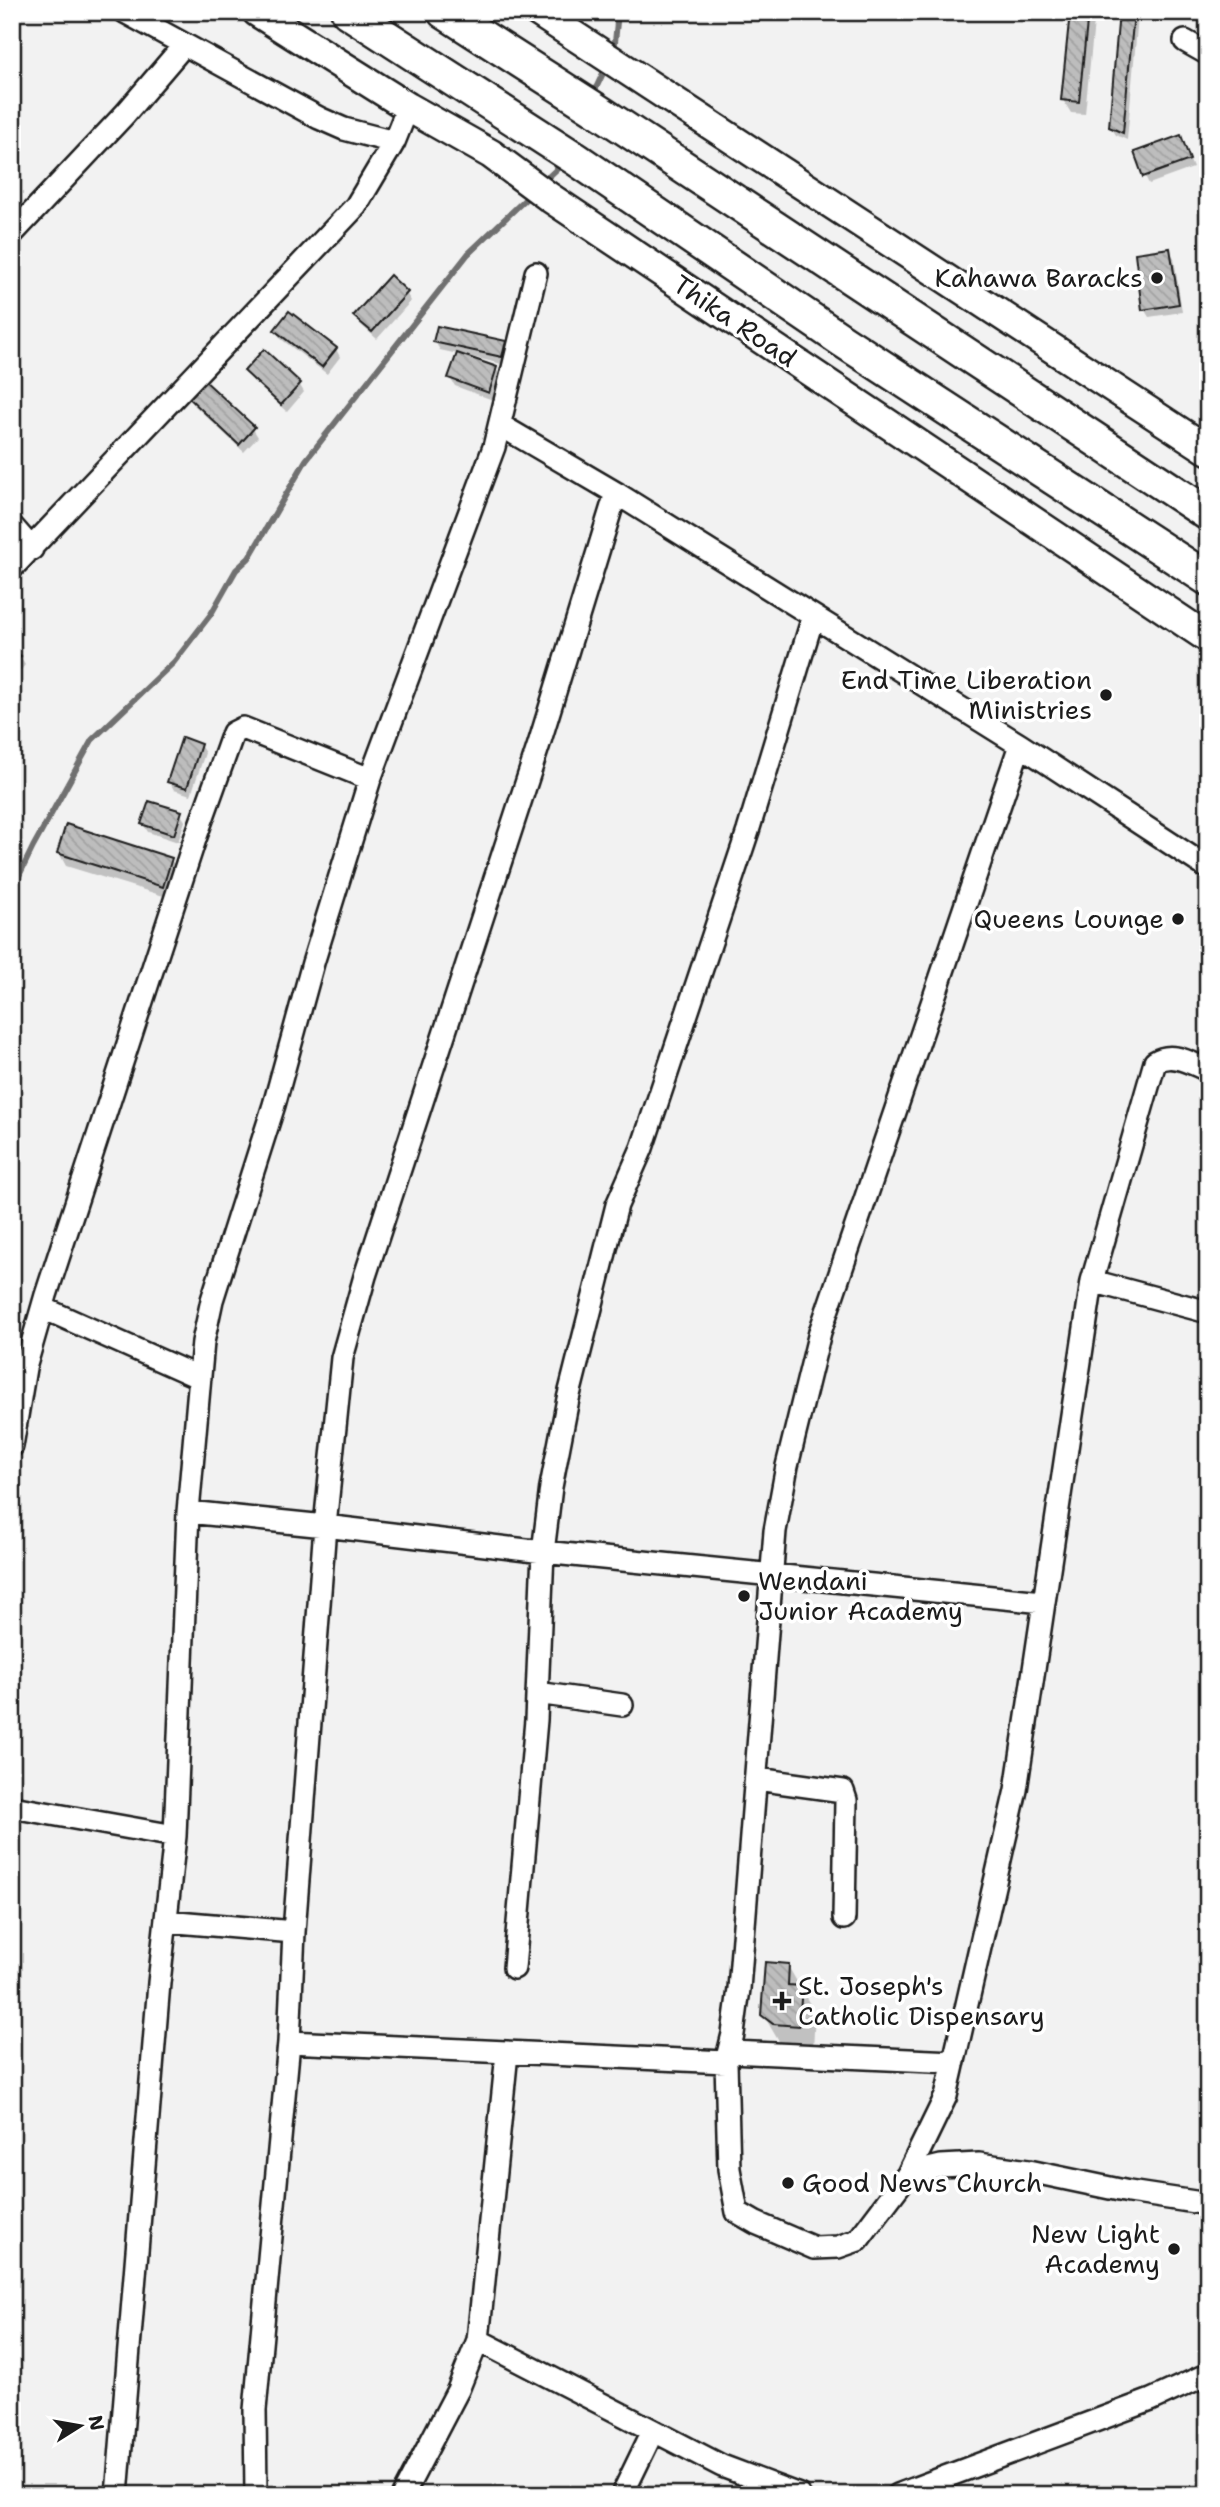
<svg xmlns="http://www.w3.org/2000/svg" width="1220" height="2507" viewBox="0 0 1220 2507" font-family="'Shantell Sans',sans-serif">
	<defs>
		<pattern id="building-back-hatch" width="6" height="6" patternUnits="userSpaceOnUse" patternTransform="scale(1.75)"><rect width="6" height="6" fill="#bdbdbd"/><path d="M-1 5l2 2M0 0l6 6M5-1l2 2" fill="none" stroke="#a2a2a2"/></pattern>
	</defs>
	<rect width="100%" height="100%" fill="#f2f2f2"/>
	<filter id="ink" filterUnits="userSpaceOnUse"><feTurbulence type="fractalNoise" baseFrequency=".0143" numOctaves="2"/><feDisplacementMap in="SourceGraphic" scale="14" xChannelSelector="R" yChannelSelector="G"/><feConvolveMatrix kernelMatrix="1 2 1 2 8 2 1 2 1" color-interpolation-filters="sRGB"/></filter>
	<g filter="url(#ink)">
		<!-- shadow -->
		<path fill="#0003" d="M1072,12H1095L1085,114L1071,113L1063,100Z
			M1121,12H1136L1138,16L1127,140L1116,135L1111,127Z
			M1184,145L1193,168L1149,184L1145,176Z
			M1169,250L1174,258L1182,312L1149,317L1144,309Z
			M406,293L411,301L377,339L360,324L356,316Z
			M276,331L336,349L340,357L327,374L281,339Z
			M435,342H505L509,351L506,365L468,356L467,359L496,369L501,377L493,400L455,386L450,378L458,354L440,350Z
			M246,371L299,384L304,392L287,412L251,379Z
			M190,397L253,429L258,437L244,452L194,405Z
			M12,651L20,657L25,665L12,681Z
			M200,745L205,753L191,795L174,790L169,781Z
			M180,813L185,821L178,842L148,832L143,824Z
			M59,853L171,860L178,872L170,898L66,866Z
			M788,1966L815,2013L813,2050L789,2049L778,2040L763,2014Z"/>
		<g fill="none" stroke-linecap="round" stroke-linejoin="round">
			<!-- stream -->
			<path stroke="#707070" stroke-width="6" d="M614,52L618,12
				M596,88L606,67
				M543,182L559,167
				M12,898L14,886L33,847L92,740L174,662L211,614L236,570L249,558L306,460L468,254L533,192"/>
		</g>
		<!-- building -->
		<path fill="url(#building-back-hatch)" stroke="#1c1c1c" stroke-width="2" d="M1070,12H1088L1079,102L1061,100Z
			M1119,12H1134L1123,133L1109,127Z
			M1181,135L1190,160L1143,177L1134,152Z
			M1170,248L1179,304L1142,310L1135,253Z
			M390,275L408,292L372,332L353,316Z
			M289,311L337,348L322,367L274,330Z
			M437,326L506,341L502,357L433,342Z
			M264,349L301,383L281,405L244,371Z
			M457,353L497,367L489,393L448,378Z
			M203,379L255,427L239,445L187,396Z
			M12,648L21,656L12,667Z
			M182,737L201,744L187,788L167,782Z
			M149,801L182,811L174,835L141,824Z
			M66,824L172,858L163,887L57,853Z
			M765,1962L789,1964L788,1985L802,1986L799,2026L773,2024L761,2015Z"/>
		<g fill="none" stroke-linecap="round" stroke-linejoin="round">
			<!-- minor casing -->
			<g stroke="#1c1c1c" stroke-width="26">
				<path id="minor" d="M125,12L319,118L344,129L394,142
					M1185,41L1208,54
					M12,234L125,114L184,45
					M500,425L616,493L1020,745L1208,868
					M12,526L32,549
					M12,568L356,206L394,142L408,107
					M1020,745L820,1332L787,1466L775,1531L739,1989L733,2034L726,2062L729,2169L737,2212L756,2223L814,2248L838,2247L858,2240L908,2174L941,2166L979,2164L1029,2171L1129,2192L1208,2204
					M1092,1281L1208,1312
					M43,1308L200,1378
					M12,1446L25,1368L46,1295L195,839L233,733L243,728L370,779
					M188,1512L325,1526L543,1552L1043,1602
					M537,1693L622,1705
					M757,1779L843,1791L846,1800L844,1918
					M12,1807L175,1836
					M166,1921L294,1932
					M514,1968L536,1720L543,1552L551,1487L568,1399L617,1205L642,1148L748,831L813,617
					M289,2042L726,2062
					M730,2052L954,2062
					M908,2174L946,2096L1016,1790L1092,1281L1155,1062C1172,1051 1190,1063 1208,1070
					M478,2340L722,2466L799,2495
					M117,2495L159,1983L175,1836L188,1512L203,1342L212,1300L274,1105L313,963L370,779L494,447L536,273
					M256,2495L255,2410L289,2042L294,1932L325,1526L342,1358L365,1276L539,744L616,493
					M403,2495L458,2390L478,2340L507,2053
					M622,2495L653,2431
					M897,2495L1151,2400L1208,2374"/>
			</g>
			<!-- major casing -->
			<g stroke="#1c1c1c" stroke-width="33">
				<path id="major" d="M257,12L408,107L491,154L549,197L1208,638
					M538,12L1208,450"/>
			</g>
			<!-- highway casing -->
			<g stroke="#1c1c1c" stroke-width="37">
				<path id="highway" d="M348,12L576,159L843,341L1208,579
					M444,12L603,114L1208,514"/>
			</g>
			<!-- minor -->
			<use href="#minor" stroke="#fff" stroke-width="21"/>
			<!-- major -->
			<use href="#major" stroke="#fff" stroke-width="28"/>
			<!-- highway -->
			<use href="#highway" stroke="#fff" stroke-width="32"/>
		</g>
	</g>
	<!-- markers -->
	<g fill="#1c1c1c" stroke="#fff" stroke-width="2.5">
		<circle cx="1157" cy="278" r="7"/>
		<circle cx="1106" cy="695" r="7"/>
		<circle cx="1178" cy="919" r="7"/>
		<circle cx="744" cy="1596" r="7"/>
		<path d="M778.5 1990.5h7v7h7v7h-7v7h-7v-7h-7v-7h7z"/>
		<circle cx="788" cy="2183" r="7"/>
		<circle cx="1174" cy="2249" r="7"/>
	</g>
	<g text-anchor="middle" stroke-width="7" stroke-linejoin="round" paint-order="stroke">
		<!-- poi labels -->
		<g font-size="26" fill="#1c1c1c" stroke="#fff" text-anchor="end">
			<text x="1143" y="287">Kahawa Baracks</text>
			<text x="1092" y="689">End Time Liberation<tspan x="1092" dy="30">Ministries</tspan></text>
			<text x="1164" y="928">Queens Lounge</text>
			<text x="758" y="1590" text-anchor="start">Wendani<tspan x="758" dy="30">Junior Academy</tspan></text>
			<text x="798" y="1995" text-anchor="start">St. Joseph's<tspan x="798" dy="30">Catholic Dispensary</tspan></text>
			<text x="802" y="2192" text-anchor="start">Good News Church</text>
			<text x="1160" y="2243">New Light<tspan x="1160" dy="30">Academy</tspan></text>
		</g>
		<!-- street labels -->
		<g font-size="26" fill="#1c1c1c" stroke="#fff">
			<text transform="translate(735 321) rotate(34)" y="9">Thika Road</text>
		</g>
	</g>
	<!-- margin -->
	<rect width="1220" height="2507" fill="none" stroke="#fff" stroke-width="42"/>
	<rect x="21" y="21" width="1178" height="2465" fill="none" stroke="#1c1c1c" stroke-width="2.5" filter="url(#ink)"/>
	<!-- north arrow -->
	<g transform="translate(80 2426) rotate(79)" stroke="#ffffff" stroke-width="5" paint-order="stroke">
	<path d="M0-5L12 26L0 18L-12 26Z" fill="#1c1c1c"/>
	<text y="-10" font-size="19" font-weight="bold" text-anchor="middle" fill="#1c1c1c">N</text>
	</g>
</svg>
